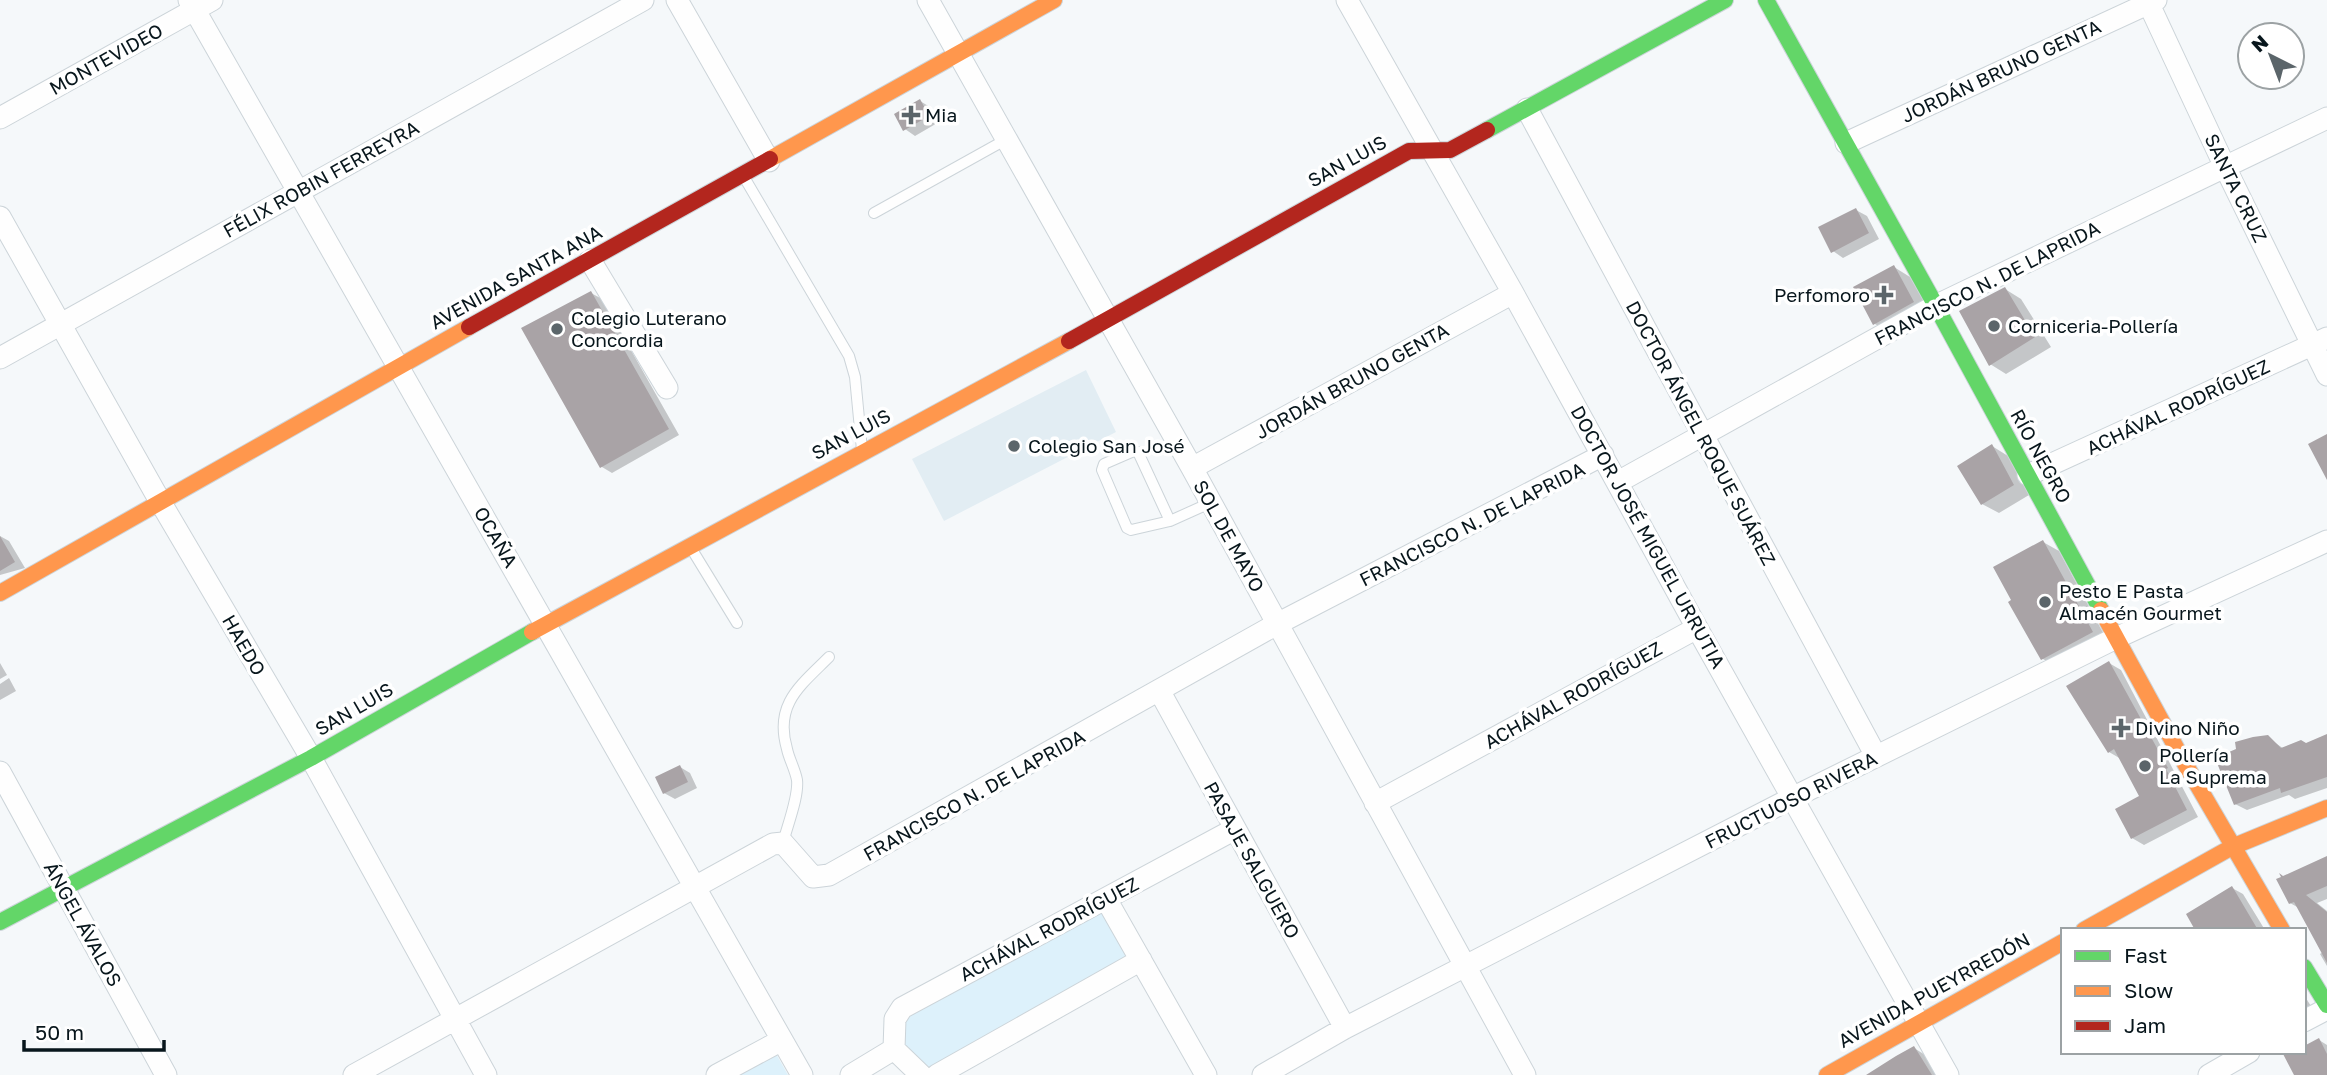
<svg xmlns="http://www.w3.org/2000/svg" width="2327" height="1075" viewBox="0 0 2327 1075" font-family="'Golos Text',sans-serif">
	<rect width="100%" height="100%" fill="#f5f8fa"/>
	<!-- built -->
	<path fill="#e2edf3" d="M1086,370L1116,432L944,521L912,459Z"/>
	<!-- green -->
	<path fill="#ddf1fb" d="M1105,905L1135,958L932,1072L900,1047L908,1012Z
		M775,1052L788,1075H727Z"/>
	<!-- shadow -->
	<path fill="#0003" d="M920,101L930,107L939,122L915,136L905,129Z
		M1856,210L1867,216L1879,239L1843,258L1833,251Z
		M1894,267L1910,277L1930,312L1891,333L1875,324Z
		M2005,289L2021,299L2051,347L2006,374L1990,364Z
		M591,293L602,299L679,435L612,473L602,467Z
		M1992,446L2008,456L2029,495L1999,513L1982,504Z
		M0,536L9,541L25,568L0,575Z
		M2043,542L2059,551L2108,642L2059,668L2043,659Z
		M0,663L7,675L0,679Z
		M2109,663L2121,670L2198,817L2144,845L2132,838L2141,797L2121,759L2109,752Z
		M9,678L16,691L0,700V684Z
		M2327,736V788L2295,799L2289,795L2247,810L2235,804L2267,737L2284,749L2306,745Z
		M680,767L690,773L697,788L675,799L664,793Z
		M2327,858V899L2317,903L2327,911V966L2320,954L2323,952L2299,908L2290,903Z
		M2232,888L2243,894L2265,930H2197Z
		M2304,995L2314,1011L2304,1017Z
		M2319,1040L2327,1045V1075H2296L2304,1052Z
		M1914,1048L1930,1058L1941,1075H1869Z"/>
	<!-- building -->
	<path fill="#a9a3a6" d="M920,99L929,116L903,131L894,114Z
		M1856,208L1869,233L1831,253L1818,227Z
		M1894,265L1914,302L1873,325L1853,287Z
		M2005,287L2035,337L1989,366L1959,311Z
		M591,291L669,429L600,468L521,328Z
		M2327,434V480L2308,444Z
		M1992,444L2014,485L1981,505L1957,466Z
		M0,536L15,562L0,571Z
		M2043,540L2093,632L2041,660L2008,602L2011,600L1993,567Z
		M2109,661L2168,768L2166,769L2187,810L2131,839L2115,809L2139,796L2114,749L2108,753L2066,686Z
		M2327,734V777L2281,793L2280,788L2234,805L2215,758L2236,749L2235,742L2253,737L2268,735L2281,748L2301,740L2306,743Z
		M680,765L688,782L663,794L655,777Z
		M2327,856V886L2306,895L2327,912V963L2294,902L2289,904L2276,879L2281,877L2279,873L2283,876Z
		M2232,886L2258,930H2195L2186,914Z
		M2319,1038L2327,1054V1075H2294L2282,1052H2304V1046Z
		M1914,1046L1932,1075H1866L1896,1056Z"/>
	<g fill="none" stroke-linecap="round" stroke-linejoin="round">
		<!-- lane casing -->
		<g stroke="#ccd4d9" stroke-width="12">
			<path id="lane" d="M744,177L849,356L855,377L862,450
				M874,213L1007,139
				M1170,521L1138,452L1134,451L1104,464L1102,470L1127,528L1131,530L1170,521L1210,503
				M691,548L737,623
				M783,843C787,826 799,797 797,780C795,769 789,759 787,749C774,704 800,686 829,657"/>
		</g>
		<!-- street casing -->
		<g stroke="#ccd4d9" stroke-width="23">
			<path id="street" d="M189,0L802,1075
				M677,0L769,161
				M928,0L1192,468L1525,1075
				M1347,0L1513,293L1697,628L1948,1075
				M2147,0L2225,167L2327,375
				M1527,109L1876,756
				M0,118L212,0
				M1846,143L2156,0
				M0,217L161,503L311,758L486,1075
				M590,260L667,388
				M0,358L643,0
				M1192,468L1513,293
				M2028,475L2327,338
				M1618,482L1935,306L2327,118
				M1160,692L1345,1028
				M0,772L166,1075
				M1375,803L1697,628
				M1106,899L1206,1075
				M2304,1021L2327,1009
				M354,1075L773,844L783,843L813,877L829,875L1277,624L1603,455
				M717,1075L782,1040
				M851,1075L894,1049
				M921,1075L894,1049L895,1019L902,1008L1235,829
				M937,1075L1141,960
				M1263,1075L1345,1028L1794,797L2116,638L2327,541
				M2209,1075L2249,1052"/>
		</g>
		<!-- fast casing -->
		<g stroke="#ccd4d9" stroke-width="18">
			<path id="fast" d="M1766,0L1931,297L2101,610
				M1487,130L1725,0
				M0,922L311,758L532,632
				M2304,967L2327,1005"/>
		</g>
		<!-- slow casing -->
		<g stroke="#ccd4d9" stroke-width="18">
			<path id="slow" d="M770,159L1054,0
				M0,593L469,327
				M2101,610L2184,762L2282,930
				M532,632L1069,341
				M2084,930L2232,847L2327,808
				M1827,1075L2063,942"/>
		</g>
		<!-- jam casing -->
		<g stroke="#ccd4d9" stroke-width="18">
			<path id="jam" d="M469,327L770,159
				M1069,341L1409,151L1450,150L1487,130"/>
		</g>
		<!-- lane -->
		<use href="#lane" stroke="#fefefe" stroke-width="10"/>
		<!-- street -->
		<use href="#street" stroke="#fefefe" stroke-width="21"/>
		<!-- fast -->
		<use href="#fast" stroke="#63d668" stroke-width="16"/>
		<!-- slow -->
		<use href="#slow" stroke="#ff974d" stroke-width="16"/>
		<!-- jam -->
		<use href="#jam" stroke="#b3261e" stroke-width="16"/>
	</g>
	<!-- markers -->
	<g fill="#5b656a" stroke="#fff" stroke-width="2.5">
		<path d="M907.5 104.5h7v7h7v7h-7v7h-7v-7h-7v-7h7z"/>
		<path d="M1880.5 284.5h7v7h7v7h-7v7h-7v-7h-7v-7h7z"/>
		<circle cx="1994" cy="326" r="7"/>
		<circle cx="557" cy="329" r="7"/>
		<circle cx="1014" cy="446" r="7"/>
		<circle cx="2045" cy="602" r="7"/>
		<path d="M2117.5 717.5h7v7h7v7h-7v7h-7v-7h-7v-7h7z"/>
		<circle cx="2145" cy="766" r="7"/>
	</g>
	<g text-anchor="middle" stroke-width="7" stroke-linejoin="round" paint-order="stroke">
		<!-- street labels -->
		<g font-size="19" fill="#08161c" stroke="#fff">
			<text transform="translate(106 59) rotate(-29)" y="7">MONTEVIDEO</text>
			<text transform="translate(2001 71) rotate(-25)" y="7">JORDÁN BRUNO GENTA</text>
			<text transform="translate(1347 161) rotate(-29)" y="7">SAN LUIS</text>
			<text transform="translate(321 179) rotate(-29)" y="7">FÉLIX ROBIN FERREYRA</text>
			<text transform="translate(2236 188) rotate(64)" y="7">SANTA CRUZ</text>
			<text transform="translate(516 277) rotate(-29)" y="7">AVENIDA SANTA ANA</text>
			<text transform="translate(1987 283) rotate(-27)" y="7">FRANCISCO N. DE LAPRIDA</text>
			<text transform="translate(1352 381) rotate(-29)" y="7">JORDÁN BRUNO GENTA</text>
			<text transform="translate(2178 407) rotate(-25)" y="7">ACHÁVAL RODRÍGUEZ</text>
			<text transform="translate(1701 433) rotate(62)" y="7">DOCTOR ÁNGEL ROQUE SUÁREZ</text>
			<text transform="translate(851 434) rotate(-28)" y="7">SAN LUIS</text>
			<text transform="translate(2041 456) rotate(61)" y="7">RÍO NEGRO</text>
			<text transform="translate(1472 524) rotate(-27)" y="7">FRANCISCO N. DE LAPRIDA</text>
			<text transform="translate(1229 536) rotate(61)" y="7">SOL DE MAYO</text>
			<text transform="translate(496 537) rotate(60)" y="7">OCAÑA</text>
			<text transform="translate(1648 537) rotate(61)" y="7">DOCTOR JOSÉ MIGUEL URRUTIA</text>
			<text transform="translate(244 645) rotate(60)" y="7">HAEDO</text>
			<text transform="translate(1573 695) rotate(-29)" y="7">ACHÁVAL RODRÍGUEZ</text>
			<text transform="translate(354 709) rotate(-30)" y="7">SAN LUIS</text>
			<text transform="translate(974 795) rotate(-29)" y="7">FRANCISCO N. DE LAPRIDA</text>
			<text transform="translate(1791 800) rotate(-27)" y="7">FRUCTUOSO RIVERA</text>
			<text transform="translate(1252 860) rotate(61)" y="7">PASAJE SALGUERO</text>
			<text transform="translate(83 924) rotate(61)" y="7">ÁNGEL ÁVALOS</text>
			<text transform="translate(1049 929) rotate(-28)" y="7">ACHÁVAL RODRÍGUEZ</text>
			<text transform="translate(1934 990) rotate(-29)" y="7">AVENIDA PUEYRREDÓN</text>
		</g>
		<!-- poi labels -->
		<g font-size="19" fill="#08161c" stroke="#fff" text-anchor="start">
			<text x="925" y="122">Mia</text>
			<text x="1870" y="302" text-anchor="end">Perfomoro</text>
			<text x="571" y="325">Colegio Luterano<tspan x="571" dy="22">Concordia</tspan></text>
			<text x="2008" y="333">Corniceria-Pollería</text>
			<text x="1028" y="453">Colegio San José</text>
			<text x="2059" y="598">Pesto E Pasta<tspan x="2059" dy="22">Almacén Gourmet</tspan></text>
			<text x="2135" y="735">Divino Niño</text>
			<text x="2159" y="762">Pollería<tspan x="2159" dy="22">La Suprema</tspan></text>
		</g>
	</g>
	<!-- legend -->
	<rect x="2061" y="928" width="245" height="126" fill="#ffffff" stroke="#9ca2a4" stroke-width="2"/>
	<rect x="2075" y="951" width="35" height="10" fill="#63d668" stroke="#9ca2a4" stroke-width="2"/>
	<text x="2124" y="963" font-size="21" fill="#08161c">Fast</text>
	<rect x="2075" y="986" width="35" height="10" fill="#ff974d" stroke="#9ca2a4" stroke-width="2"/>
	<text x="2124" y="998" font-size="21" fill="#08161c">Slow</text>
	<rect x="2075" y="1021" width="35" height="10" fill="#b3261e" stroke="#9ca2a4" stroke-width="2"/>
	<text x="2124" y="1033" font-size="21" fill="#08161c">Jam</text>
	<!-- north arrow -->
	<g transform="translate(2271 56) rotate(318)"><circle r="33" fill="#ffffff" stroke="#9ca2a4" stroke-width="2"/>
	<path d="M0-5L12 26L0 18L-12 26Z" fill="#5b656a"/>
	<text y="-10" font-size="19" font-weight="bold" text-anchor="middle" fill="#08161c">N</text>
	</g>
	<!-- scale -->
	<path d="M24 1040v10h140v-10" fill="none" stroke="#08161c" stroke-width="3.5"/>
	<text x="35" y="1040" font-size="21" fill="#08161c" stroke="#ffffff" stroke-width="5" paint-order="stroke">50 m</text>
</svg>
